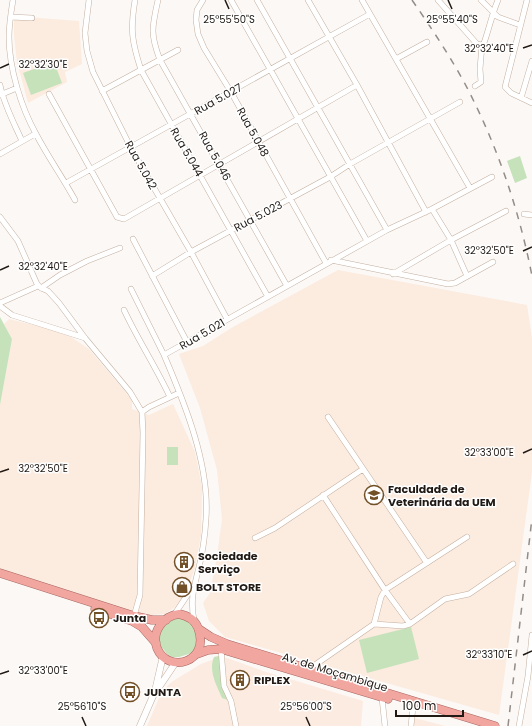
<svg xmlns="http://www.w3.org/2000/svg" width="532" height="726" viewBox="0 0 532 726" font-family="Poppins,sans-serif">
	<rect width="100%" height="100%" fill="#fcf8f5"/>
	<!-- built -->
	<path fill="#fcebdf" d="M14,16L79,21L82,64L65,72L67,82L28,103L17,62L14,36Z
		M338,270L527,305L532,338V472L499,715L225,637L209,621L203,603L210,593L217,556L222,519L217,470L200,408L179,354L203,346L233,327Z
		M9,319L53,330L71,337L89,349L132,400V409L149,415L173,404L195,452L202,487L201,535L195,568L188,587L178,605L165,614L152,615L131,612L0,570V405L12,339L4,324Z"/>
	<!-- industrial -->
	<path fill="#fcebe0" d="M217,658H227L263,671L363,701L361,726H147L162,691L173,681L201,664Z
		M411,717L445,726H411Z"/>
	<!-- green -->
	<path fill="#c5e2ba" d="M54,62L62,83L31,95L23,73Z
		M520,156L527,178L515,183L507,161Z
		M0,317L12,339L0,405Z
		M167,447H178V465H167Z
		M185,615L201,637L192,653L179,657H172L167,654L157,641L162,623Z
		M411,627L419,659L367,673L359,640Z
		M223,655L228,700L222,698C217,686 208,671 214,657Z"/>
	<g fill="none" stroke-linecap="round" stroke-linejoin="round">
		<!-- minor casing -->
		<g stroke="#c3b0a1" stroke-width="6">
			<path id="minor" d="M13,0C11,12 9,25 9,37C9,68 21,107 36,134C48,157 63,178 75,200
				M89,0L85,33L87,51L93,72L131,148L191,252L227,319
				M135,0C130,30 132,42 141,70L268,297
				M158,0C152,27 150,34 160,60L287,286
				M203,0L197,10L196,20L198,34L204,48L231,92L326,263
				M231,0L367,241
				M257,0L387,230
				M308,0L357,85L426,212
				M362,0L470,188
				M438,0L477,44L482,45
				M481,0L498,17L520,25
				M527,0L505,87L511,93L532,103
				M11,17L32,18
				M482,45L484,43C489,29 492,14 498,0
				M396,59L427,42
				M0,85C4,105 14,123 22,141
				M475,86L481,82L480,69L482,45
				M102,91L178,50
				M49,94L117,217L124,219L357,85
				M0,95L17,88
				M521,98L532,61
				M0,154L35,134
				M66,183L370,14
				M432,209L451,240L467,276
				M524,214L532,215
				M0,217L18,241L37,284L41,288L48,291L59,303L85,338L130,392L142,412L143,433L140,595L134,616
				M133,239L187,342
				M331,260L448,284L455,283L493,262
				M393,274L451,240L506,211
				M152,276L191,252L330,177L350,164L460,102
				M41,288L60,275L87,261L120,248
				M131,289L164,355
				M0,303L38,286
				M0,306L12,315L85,338
				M124,310C138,340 156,367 170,397
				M142,412L149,407L179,393
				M328,417L427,563
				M323,495L385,590L410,624
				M255,538L275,528L363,469
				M174,615L192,588
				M194,620C190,600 194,587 199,567C203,551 205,535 206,519C210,465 185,404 164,355L387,230L432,209L492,177
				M374,624L381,597L385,590L467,537
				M221,649L224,686L231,701L236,726
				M309,669L374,624L403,626L410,624L445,599L469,594L513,564
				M382,698L385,726
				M411,726L413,707
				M519,726L528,676L532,635"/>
		</g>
		<!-- tertiary casing -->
		<g stroke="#c3b0a1" stroke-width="7">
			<path id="tertiary" d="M155,691L163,656
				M140,726L153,696L176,662"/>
		</g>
		<!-- trunk casing -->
		<g stroke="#a66660" stroke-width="9">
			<path id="trunk" d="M0,573L134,616L152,620H166
				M95,609L132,621L142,627L156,643
				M179,614C189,616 195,620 198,628C211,662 168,675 157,648C151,632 163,616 179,614Z
				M199,629L211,637L227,644L495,726
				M197,654L208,650L221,649L388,699"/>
		</g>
		<!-- minor -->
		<use href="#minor" stroke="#fff" stroke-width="5"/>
		<!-- tertiary -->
		<use href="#tertiary" stroke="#fff" stroke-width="6"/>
		<!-- trunk -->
		<use href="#trunk" stroke="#f2a6a0" stroke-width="8"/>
		<!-- rail -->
		<path stroke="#938d89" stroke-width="1.5" stroke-dasharray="7 7" stroke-linecap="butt" d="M412,0C430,26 448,53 464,82C496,142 519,209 532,276
			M508,726L532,518"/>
	</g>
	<!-- ticks -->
	<path fill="none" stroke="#201914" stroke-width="1.5" d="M225,0L229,9M448,0L452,9M523,48L532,45M0,68L9,64M523,251L532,247M0,270L9,266M523,453L532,449M0,472L9,469M523,655L532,651M0,674L9,671M82,717L86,726M306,717L310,726"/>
	<!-- icons -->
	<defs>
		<g id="university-ring" transform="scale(1)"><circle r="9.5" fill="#fff" stroke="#725028" stroke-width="1.5"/><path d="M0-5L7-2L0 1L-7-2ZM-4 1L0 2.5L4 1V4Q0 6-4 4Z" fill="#725028"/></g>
		<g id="building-ring" transform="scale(1)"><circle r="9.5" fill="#fff" stroke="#725028" stroke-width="1.5"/><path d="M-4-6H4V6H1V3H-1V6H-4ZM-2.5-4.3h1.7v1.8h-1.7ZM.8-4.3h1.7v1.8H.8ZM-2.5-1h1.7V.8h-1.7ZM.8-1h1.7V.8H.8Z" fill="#725028"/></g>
		<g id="shop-ring" transform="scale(1)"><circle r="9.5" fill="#fff" stroke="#725028" stroke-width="1.5"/><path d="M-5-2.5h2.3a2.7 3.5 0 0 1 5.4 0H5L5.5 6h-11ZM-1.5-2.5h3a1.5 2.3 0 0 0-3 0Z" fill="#725028"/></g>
		<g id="bus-ring" transform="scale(1)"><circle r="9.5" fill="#fff" stroke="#725028" stroke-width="1.5"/><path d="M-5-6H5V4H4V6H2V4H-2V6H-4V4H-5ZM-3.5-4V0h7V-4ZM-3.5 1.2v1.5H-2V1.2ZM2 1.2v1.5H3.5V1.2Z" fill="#725028"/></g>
	</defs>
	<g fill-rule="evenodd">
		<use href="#university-ring" x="374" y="495"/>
		<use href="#building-ring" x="184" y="562"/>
		<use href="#shop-ring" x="182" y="587"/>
		<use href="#bus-ring" x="99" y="618"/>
		<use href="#building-ring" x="240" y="680"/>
		<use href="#bus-ring" x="130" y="692"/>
	</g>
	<g text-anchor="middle" stroke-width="3" stroke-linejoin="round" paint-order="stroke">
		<!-- street labels -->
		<g font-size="11" fill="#201914" stroke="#fff">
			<text transform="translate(218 99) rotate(-29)" y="4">Rua 5.027</text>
			<text transform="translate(253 132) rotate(61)" y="4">Rua 5.048</text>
			<text transform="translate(187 152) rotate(60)" y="4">Rua 5.044</text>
			<text transform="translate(215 156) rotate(61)" y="4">Rua 5.046</text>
			<text transform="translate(141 165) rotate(61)" y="4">Rua 5.042</text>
			<text transform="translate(258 216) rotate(-28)" y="4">Rua 5.023</text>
			<text transform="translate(202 334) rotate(-30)" y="4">Rua 5.021</text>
			<text transform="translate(335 672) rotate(17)" y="4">Av. de Moçambique</text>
		</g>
		<!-- poi labels -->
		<g font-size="11" font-weight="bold" fill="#201914" stroke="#fff" text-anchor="start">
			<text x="388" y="493">Faculdade de<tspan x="388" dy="13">Veterinária da UEM</tspan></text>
			<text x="198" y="560">Sociedade<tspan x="198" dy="13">Serviço</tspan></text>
			<text x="196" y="591">BOLT STORE</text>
			<text x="113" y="622">Junta</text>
			<text x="254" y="684">RIPLEX</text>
			<text x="144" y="696">JUNTA</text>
		</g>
	</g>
	<g font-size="10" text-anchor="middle" fill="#201914" stroke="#fff" stroke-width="3" stroke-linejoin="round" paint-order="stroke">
		<text x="229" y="23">25°55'50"S</text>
		<text x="452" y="23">25°55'40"S</text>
		<text x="489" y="52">32°32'40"E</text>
		<text x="43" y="68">32°32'30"E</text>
		<text x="489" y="254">32°32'50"E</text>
		<text x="43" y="270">32°32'40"E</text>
		<text x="489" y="456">32°33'00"E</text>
		<text x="43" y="472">32°32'50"E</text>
		<text x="489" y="658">32°33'10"E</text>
		<text x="43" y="674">32°33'00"E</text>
		<text x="82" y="710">25°56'10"S</text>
		<text x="306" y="710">25°56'00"S</text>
	</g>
	<!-- scale -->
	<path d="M396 710v6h67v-6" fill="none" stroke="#201914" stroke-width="2"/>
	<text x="402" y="710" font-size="12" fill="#201914" stroke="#ffffff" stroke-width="3" paint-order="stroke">100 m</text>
</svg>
